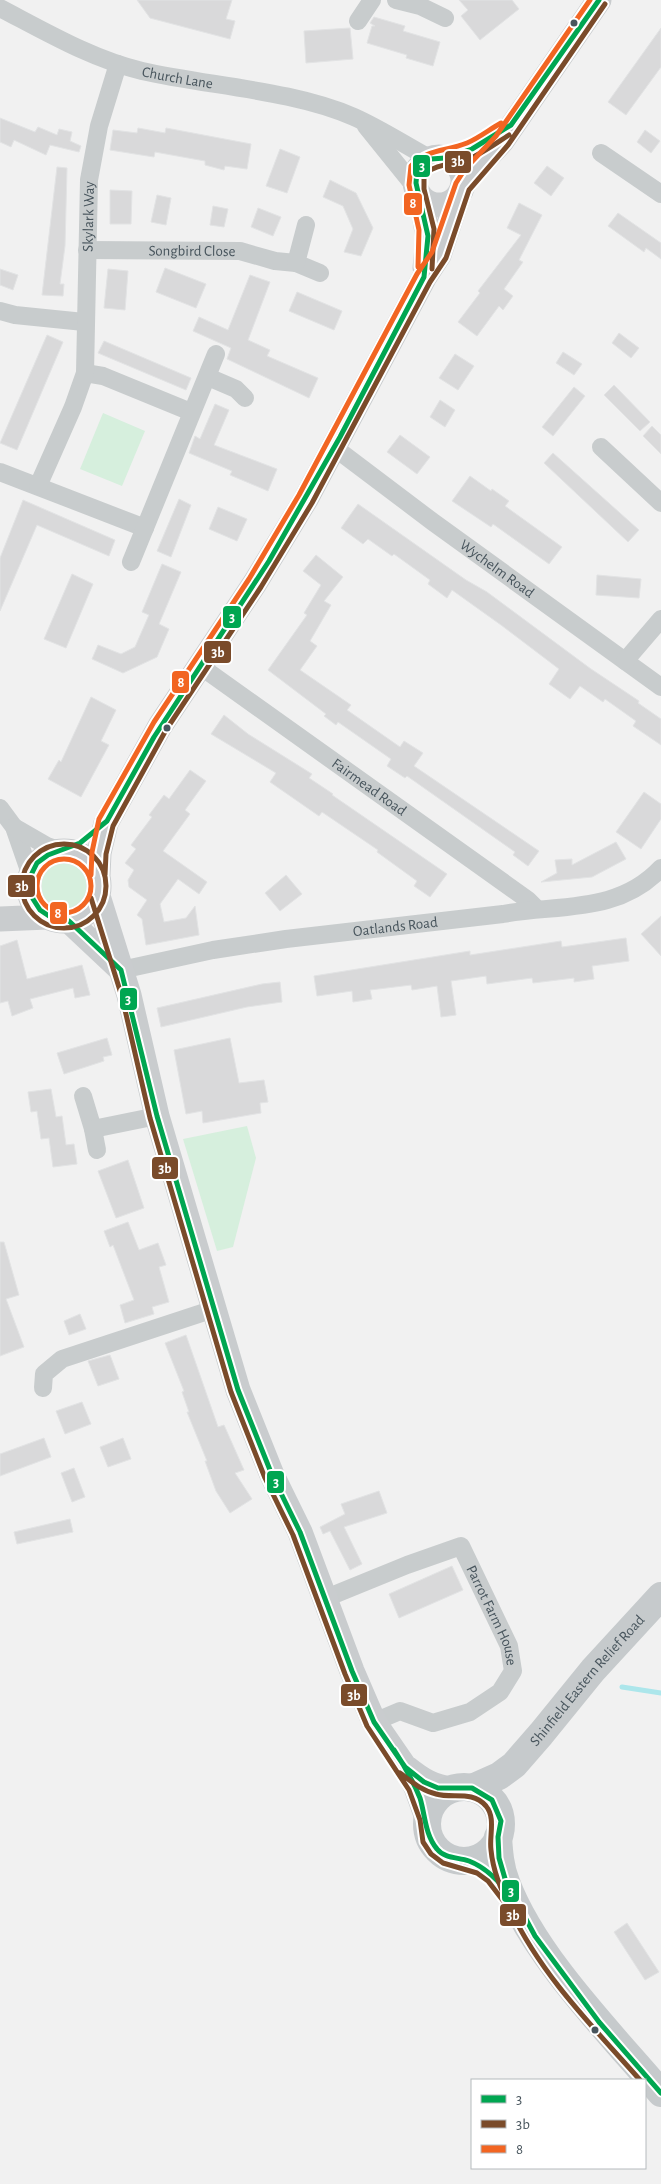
<svg xmlns="http://www.w3.org/2000/svg" width="661" height="2184" viewBox="0 0 661 2184" font-family="'Alegreya Sans',sans-serif">
	<rect width="100%" height="100%" fill="#f1f1f1"/>
	<!-- green -->
	<path fill="#d6efdd" d="M103,413L145,431L122,486L80,469Z
		M37 886a27 27 0 1 1 54 0a27 27 0 1 1-54 0Z
		M247,1126L256,1158L233,1247L217,1251L183,1139Z"/>
	<g fill="none" stroke-linecap="round" stroke-linejoin="round">
		<!-- stream -->
		<path stroke="#ace6eb" stroke-width="5" d="M622,1687L661,1693"/>
	</g>
	<!-- building -->
	<path fill="#d9d9da" stroke="#e2e3e4" d="M137,0H232L226,19L235,21L230,39L150,18Z
		M459,0H512L519,9L480,40L461,16L468,10Z
		M374,17L405,26L403,31L440,42L433,66L406,58L407,55L367,43L372,26H375L370,23Z
		M350,28L353,59L306,63L304,31Z
		M661,28V67L626,115L608,102Z
		M0,118L35,132L38,127L57,135L59,129L72,132L70,141L81,146L79,152L50,145L46,155L14,140L11,147L0,142Z
		M138,128L165,133L166,128L251,144L247,169L225,166L224,170L205,165V161L155,152L154,157L110,150L113,130L137,133Z
		M645,130L660,141L651,153L637,142Z
		M280,149L300,157L287,193L266,186Z
		M547,166L564,178L551,196L534,183Z
		M57,167L67,168L65,246L60,284H64L63,296L42,295Z
		M330,180L356,193L373,228L361,256L344,252L353,229L343,206L323,197Z
		M110,190L132,191L131,224H110Z
		M157,195L171,198L166,225L151,222Z
		M519,203L542,215L519,260L523,262L504,289L513,296L503,310L499,306L477,336L458,322L480,293L478,291L521,235L507,228Z
		M213,206L228,209L224,227L210,225Z
		M258,208L281,217L273,236L251,227Z
		M618,213L661,243V259L646,248L644,252L608,226Z
		M165,268L206,284L196,308L156,292Z
		M0,269L18,275L13,290L0,285Z
		M108,269L128,271L125,310L104,308Z
		M250,275L270,282L248,340L270,350L267,356L318,378L309,398L227,359L231,348L193,331L199,317L228,330Z
		M297,292L342,311L334,330L289,311Z
		M619,333L639,348L631,358L612,343Z
		M47,335L63,342L17,450L0,443Z
		M104,341L191,378L186,390L98,353Z
		M563,352L582,364L574,375L556,363Z
		M455,354L474,366L458,390L439,378Z
		M614,385L650,422L640,431L604,395Z
		M574,387L585,396L553,436L542,427Z
		M440,400L455,410L445,427L430,417Z
		M215,404L229,410L214,445L277,469L268,491L230,475L232,471L189,453L195,436L200,439Z
		M652,426L661,435V454L643,436Z
		M400,435L430,457L417,474L387,452Z
		M553,453L639,530L628,542L544,463Z
		M470,476L491,491L492,489L509,501L505,506L562,547L549,564L493,524L491,527L452,501Z
		M179,499L191,505L171,557L157,551Z
		M23,500L115,540L109,556L37,525L0,611V558Z
		M358,504L466,580L487,592L591,669L639,701L638,703L661,719V745L633,726L636,721L605,699L603,702L580,686L570,699L549,684L559,669L501,625L452,590L447,598L428,584L430,580L394,554L392,556L368,539L363,544L341,528Z
		M218,507L247,519L237,541L209,529Z
		M316,555L343,577L324,601L331,605L310,641L317,646L300,670L351,705L347,710L400,747L404,741L423,753L414,766L539,851L528,866L513,855L515,852L407,776L405,778L387,766L391,759L338,722L336,725L324,716L326,714L268,670L307,615L304,613L321,585L303,571Z
		M162,564L181,572L159,624L169,629L157,657L123,673L92,659L98,645L121,654L135,647L149,615L142,612Z
		M72,574L93,584L66,648L44,639Z
		M597,575L641,579L639,598L596,595Z
		M91,697L116,710L101,741L109,745L81,797L48,779L59,760L61,762Z
		M224,715L248,734L312,774L309,778L333,794L332,795L447,874L430,897L414,886L417,881L377,852L378,850L322,812L319,816L270,782L276,773L211,734Z
		M190,770L206,781L185,810L190,814L163,851L207,882L199,894L178,879L160,904L164,922L186,918L195,906L199,935L146,945L142,919L137,915L147,900L129,887L128,880L134,870L125,863L136,849L131,845L152,817L149,815L164,795L169,799Z
		M644,792L661,804V819L641,849L616,832Z
		M616,842L626,859L592,877L541,882L557,873L555,860L572,859V865Z
		M286,875L302,894L280,911L265,893Z
		M661,916V956L641,934Z
		M626,938L629,961L592,966L594,979L574,982V978L533,983L532,978L487,984L486,976L451,981L456,1015L441,1017L437,986L412,990L411,985L370,990L372,999L353,1002L352,991L317,996L314,976L470,951V955L561,941L562,947Z
		M17,940L27,979L82,965L90,995L75,998L73,988L30,999L33,1008L12,1016L8,1001L0,1003V946Z
		M280,982L282,1002L247,1007L161,1027L157,1008L262,984Z
		M107,1038L112,1055L103,1057L104,1061L64,1074L57,1053Z
		M230,1038L239,1083L264,1080L268,1102L260,1103L261,1113L203,1123L202,1111L186,1114L174,1050Z
		M51,1089L56,1117L62,1116L66,1145L74,1144L77,1164L53,1167L49,1138L41,1139L37,1111L31,1112L28,1092Z
		M128,1160L144,1208L116,1218L98,1171Z
		M128,1222L139,1250L158,1243L166,1265L159,1267L169,1302L152,1307L154,1314L125,1323L120,1305L134,1300L113,1245L110,1247L104,1231Z
		M0,1242H4L19,1295L6,1299L24,1347L0,1356Z
		M80,1314L86,1329L69,1335L64,1321Z
		M186,1335L218,1427L224,1425L244,1470L235,1473L252,1499L230,1513L216,1491L205,1461H207L187,1412H189L182,1392L184,1391L165,1343Z
		M110,1355L119,1379L98,1386L88,1361Z
		M82,1402L91,1424L65,1434L56,1411Z
		M44,1438L51,1457L0,1476V1454Z
		M123,1438L131,1459L108,1467L100,1447Z
		M74,1468L85,1497L72,1502L61,1473Z
		M379,1491L387,1513L344,1527L362,1564L350,1570L330,1531L323,1534L320,1527L345,1514L341,1504Z
		M70,1519L73,1532L17,1544L14,1532Z
		M452,1566L463,1590L399,1618L389,1594Z
		M627,1923L659,1972L645,1980L614,1932Z"/>
	<g fill="none" stroke-linecap="round" stroke-linejoin="round">
		<!-- street -->
		<g stroke="#c8cccd" stroke-width="18">
			<path d="M396,0L420,6L445,18"/>
			<path id="s1" d="M0,8C46,32 92,59 142,71C208,86 293,90 354,117C381,129 405,145 431,159"/>
			<path d="M358,21L372,0"/>
			<path d="M366,126L416,188"/>
			<path d="M601,153L661,194"/>
			<path id="s2" d="M87,250L240,251L275,261L296,263L320,273"/>
			<path d="M296,263L306,225"/>
			<path d="M0,311L15,315L84,322"/>
			<path d="M85,373L103,376L191,412"/>
			<path d="M208,377L236,389L245,398"/>
			<path d="M601,447L661,503"/>
			<path id="s3" d="M335,448L433,522L661,687"/>
			<path d="M0,472L145,528"/>
			<path id="s4" d="M38,486L73,407L85,373L89,180L99,126L118,64"/>
			<path d="M131,562L216,354"/>
			<path d="M625,661L661,619"/>
			<path id="s5" d="M200,666L528,900L536,908"/>
			<path d="M0,808L14,827L31,876"/>
			<path d="M14,827L47,846L61,851"/>
			<path id="s6" d="M121,970L213,950L286,939L503,914C559,904 618,914 661,868"/>
			<path d="M83,1096L93,1129"/>
			<path d="M97,1150L93,1129L157,1116"/>
			<path d="M43,1388L44,1374L62,1359L214,1309"/>
			<path id="s7" d="M326,1598L407,1565L461,1546L509,1646L513,1671L500,1692L470,1712L433,1723L400,1711L374,1722"/>
		</g>
		<!-- secondary -->
		<path stroke="#c9ccce" stroke-width="25" d="M415 181a24 24 0 1 1 48 0a24 24 0 1 1-48 0Z
			M462,187L471,174L502,141L599,0
			M421,197L428,238L425,268
			M29 886a35 35 0 1 1 70 0a35 35 0 1 1-70 0Z
			M98,875L99,853L106,823L160,726L255,583L306,499L424,278L439,255L458,197
			M98,896L129,995L157,1116L238,1390L272,1475L300,1532L352,1671L374,1722L405,1767L416,1787L427,1818
			M0,919L48,917
			M69,921L119,968
			M407,1768C422,1780 433,1787 452,1789"/>
		<!-- primary -->
		<g stroke="#c6cacc" stroke-width="28">
			<circle cx="464" cy="1824" r="37"/>
			<path id="s8" d="M472,1788L499,1776L514,1765L541,1734L593,1670L661,1596"/>
			<path d="M498,1837C499,1852 500,1867 506,1882C533,1955 610,2033 661,2093"/>
		</g>
		<!-- bus-1 casing -->
		<g stroke="#fff" stroke-width="9">
			<path id="bus-1" d="M599,0L511,125L472,149L445,158L431,159L417,170L416,183L428,236L424,277L340,437L269,561L154,737L107,821L80,843L48,855L37,863L31,875L30,887L33,899L40,910L52,918L69,921L121,970L157,1116L238,1390L272,1475L300,1532L352,1671L374,1722L405,1767L424,1782L438,1788H472L492,1800L501,1821L498,1837L499,1858L506,1882L535,1936L599,2022L661,2093
				M394,1750C404,1765 413,1781 420,1798C425,1814 425,1835 437,1849C445,1859 458,1857 469,1861C492,1870 508,1891 520,1912"/>
		</g>
		<!-- bus-2 casing -->
		<g stroke="#fff" stroke-width="9">
			<path id="bus-2" d="M432,269L434,229L424,189V174C438,163 458,164 475,156C487,150 498,142 509,135
				M22 886a42 42 0 1 1 84 0a42 42 0 1 1-84 0Z
				M105,875L106,854L113,826L166,730L261,587L312,503L430,282L446,258L469,190L508,145L605,4
				M91,898L122,997L150,1118L231,1392L265,1478L293,1535L345,1674L367,1726L409,1790L420,1820L423,1842L431,1854L443,1863L477,1873L488,1881L511,1911
				M400,1773C411,1781 422,1791 436,1794C453,1799 472,1790 486,1806C496,1818 489,1836 491,1850C493,1872 502,1891 511,1911C541,1975 594,2028 640,2080"/>
		</g>
		<!-- bus-3 casing -->
		<g stroke="#fff" stroke-width="9">
			<path id="bus-3" d="M418,267L419,230L409,185L411,166C428,148 445,152 467,143C479,138 490,129 501,123
				M37 886a27 27 0 1 1 54 0a27 27 0 1 1-54 0Z
				M91,875L92,852L99,819L154,722L249,579L299,495L417,274L432,252L456,183L465,169L496,136L590,0"/>
		</g>
		<!-- bus-1 -->
		<use href="#bus-1" stroke="#00a651" stroke-width="5"/>
		<!-- bus-2 -->
		<use href="#bus-2" stroke="#7a4b2a" stroke-width="5"/>
		<!-- bus-3 -->
		<use href="#bus-3" stroke="#f26522" stroke-width="5"/>
	</g>
	<!-- markers -->
	<g fill="#48555d" stroke="#fff" stroke-width="2">
		<circle cx="574" cy="23" r="4.5"/>
		<circle cx="167" cy="728" r="4.5"/>
		<circle cx="595" cy="2030" r="4.5"/>
	</g>
	<g text-anchor="middle" stroke-width="4" stroke-linejoin="round" paint-order="stroke">
		<!-- street labels -->
		<g font-size="15" fill="#48555d" stroke="#fff">
			<text dy="5" stroke="none"><textPath href="#s1" startOffset="192">Church Lane</textPath></text>
			<text dy="5" stroke="none"><textPath href="#s4" startOffset="279">Skylark Way</textPath></text>
			<text dy="5" stroke="none"><textPath href="#s2" startOffset="105">Songbird Close</textPath></text>
			<text dy="5" stroke="none"><textPath href="#s3" startOffset="202">Wychelm Road</textPath></text>
			<text dy="5" stroke="none"><textPath href="#s5" startOffset="208">Fairmead Road</textPath></text>
			<text dy="5" stroke="none"><textPath href="#s6" startOffset="278">Oatlands Road</textPath></text>
			<text dy="5" stroke="none"><textPath href="#s7" startOffset="221">Parrot Farm House</textPath></text>
			<text dy="5" stroke="none"><textPath href="#s8" startOffset="160">Shinfield Eastern Relief Road</textPath></text>
		</g>
	</g>
	<g stroke="#fff" stroke-width="2">
		<rect x="444" y="150" width="28" height="24" rx="5" fill="#7a4b2a"/>
		<rect x="412" y="154" width="19" height="24" rx="5" fill="#00a651"/>
		<rect x="403" y="192" width="20" height="24" rx="5" fill="#f26522"/>
		<rect x="222" y="605" width="20" height="24" rx="5" fill="#00a651"/>
		<rect x="203" y="640" width="29" height="24" rx="5" fill="#7a4b2a"/>
		<rect x="171" y="670" width="19" height="24" rx="5" fill="#f26522"/>
		<rect x="7" y="874" width="29" height="24" rx="5" fill="#7a4b2a"/>
		<rect x="49" y="901" width="19" height="24" rx="5" fill="#f26522"/>
		<rect x="119" y="987" width="19" height="24" rx="5" fill="#00a651"/>
		<rect x="151" y="1156" width="28" height="24" rx="5" fill="#7a4b2a"/>
		<rect x="266" y="1470" width="19" height="24" rx="5" fill="#00a651"/>
		<rect x="340" y="1683" width="28" height="24" rx="5" fill="#7a4b2a"/>
		<rect x="501" y="1879" width="19" height="24" rx="5" fill="#00a651"/>
		<rect x="499" y="1903" width="28" height="24" rx="5" fill="#7a4b2a"/>
	</g>
	<g font-size="14" text-anchor="middle" font-weight="bold" fill="#fff">
		<text x="458" y="166">3b</text>
		<text x="422" y="171">3</text>
		<text x="413" y="208">8</text>
		<text x="232" y="622">3</text>
		<text x="218" y="657">3b</text>
		<text x="181" y="687">8</text>
		<text x="22" y="891">3b</text>
		<text x="58" y="918">8</text>
		<text x="128" y="1004">3</text>
		<text x="165" y="1173">3b</text>
		<text x="276" y="1487">3</text>
		<text x="354" y="1700">3b</text>
		<text x="511" y="1896">3</text>
		<text x="513" y="1920">3b</text>
	</g>
	<!-- legend -->
	<rect x="471" y="2079" width="175" height="90" fill="#ffffff" stroke="#b6bbbe"/>
	<rect x="481" y="2095" width="25" height="8" fill="#00a651" stroke="#b6bbbe"/>
	<text x="516" y="2104" font-size="15" fill="#48555d">3</text>
	<rect x="481" y="2120" width="25" height="8" fill="#7a4b2a" stroke="#b6bbbe"/>
	<text x="516" y="2129" font-size="15" fill="#48555d">3b</text>
	<rect x="481" y="2145" width="25" height="8" fill="#f26522" stroke="#b6bbbe"/>
	<text x="516" y="2154" font-size="15" fill="#48555d">8</text>
</svg>
